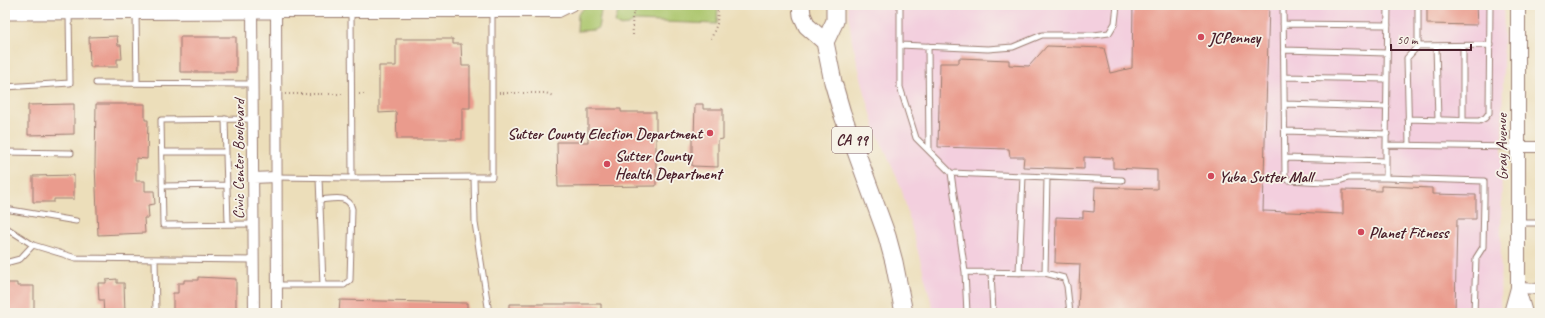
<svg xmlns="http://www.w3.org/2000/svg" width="1545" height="318" viewBox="0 0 1545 318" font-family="Caveat,sans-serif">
	<rect width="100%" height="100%" fill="#f7f3e8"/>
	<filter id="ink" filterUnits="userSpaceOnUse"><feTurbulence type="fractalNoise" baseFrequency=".025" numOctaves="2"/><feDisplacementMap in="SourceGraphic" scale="8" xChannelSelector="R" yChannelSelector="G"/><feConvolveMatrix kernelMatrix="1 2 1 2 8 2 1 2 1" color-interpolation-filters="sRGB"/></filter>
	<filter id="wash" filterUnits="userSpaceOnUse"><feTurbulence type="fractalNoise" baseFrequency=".012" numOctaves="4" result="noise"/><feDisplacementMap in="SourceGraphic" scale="16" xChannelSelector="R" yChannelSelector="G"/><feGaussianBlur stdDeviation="0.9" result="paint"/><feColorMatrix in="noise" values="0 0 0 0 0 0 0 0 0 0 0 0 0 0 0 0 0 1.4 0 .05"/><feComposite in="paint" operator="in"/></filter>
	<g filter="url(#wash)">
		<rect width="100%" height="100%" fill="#ecdeba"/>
		<!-- built -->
		<path fill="#f3cfde" d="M847,5H1504L1500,313H934L901,187L876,131L864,89L852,41Z"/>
		<!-- green -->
		<path fill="#acc66d" stroke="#7b724c" d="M344,5H535L363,6Z
			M587,5H602L598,28L595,30L577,31L578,14Z
			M629,5H718L717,24L635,21L628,25L618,26L615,22L619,9Z"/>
		<g id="blocks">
			<!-- building -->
			<path fill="#ea9b8d" d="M1133,5H1269L1263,211L1343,214V190L1381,191V186L1432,188V194L1476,195V219H1457L1455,313H1078L1080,264L1055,263L1056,217L1083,218V211L1094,212L1095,187L1157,189V170L1113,168V158L1084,157V169L1023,167L1024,157H1010L1009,149L938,147L940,63H959V58L1009,60V65L1029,66L1047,46L1104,48L1110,73L1132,68Z
				M1427,5H1476L1477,25L1427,24Z
				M117,36L118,45H121L122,59H117V67H90L89,37Z
				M180,37H236V72H180Z
				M396,39H453V44H461L462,66H470V108H462V139H397L396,112L379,113V66H396Z
				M74,104V134L28,135V105Z
				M96,104H145V120H148L147,159L136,158V181H145V191H154L155,204L148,205L149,218H144L145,233L98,235L95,165Z
				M695,104H703V109H723V139L718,140V167L692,166V138H694Z
				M588,109H621V112H656V186L558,187L557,142H588Z
				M74,175V199H54V202H33V176Z
				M198,277L236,279V313H173V293H178V283H184V280H198Z
				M117,279V283H124L125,313H104L103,300H99L98,283H106V280Z
				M5,283H17V286H34V310H33V313H5Z
				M340,300L467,303V313H339Z
				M509,304H601V313H509Z"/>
		</g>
	</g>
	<g filter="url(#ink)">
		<use href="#blocks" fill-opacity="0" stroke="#9b7e72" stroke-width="1"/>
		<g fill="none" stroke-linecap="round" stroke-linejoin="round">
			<!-- service casing -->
			<g stroke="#9b7e72" stroke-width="7">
				<path id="service" d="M900,5V87L916,138L951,173L965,272L967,313
					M1283,5L1285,175L1288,180L1324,182L1339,181L1348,178H1386
					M1418,5V46L1491,45
					M136,14L137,83
					M1283,24L1388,25
					M900,45L988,49L1013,47L1042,35H1094L1109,33L1115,23L1117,5
					M928,46L929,151
					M1436,46L1438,120
					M1284,50L1387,53
					M1284,77L1387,79
					M96,83L252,84
					M5,87L70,83L69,13
					M1285,104L1387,107
					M225,119L228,224
					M253,119L161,120L163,225L253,224
					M1408,119L1479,121L1485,118L1489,113L1490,5
					M1463,120V46
					M1285,131L1387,134
					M1386,145L1388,5
					M1409,145L1407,58L1418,46
					M5,152L71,153
					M162,152H226
					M1285,158L1386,161
					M951,173L1122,180
					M276,177L352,178L351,12
					M474,177H492V12
					M319,178L323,285
					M352,178L474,177L475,223L489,313
					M162,186L227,185
					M5,209L76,221
					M1519,223H1540
					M5,227L33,245L76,258L253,260
					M155,259L156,313
					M5,263L20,259L33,245
					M965,272L1045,273L1064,278L1067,286L1070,313
					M991,272L993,313
					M1019,273L1023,176
					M1045,273L1047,177
					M276,285H344L350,280L352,209C349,194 332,199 320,200
					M1474,313L1476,258L1483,247L1484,199V181L1386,178V145L1517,147"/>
			</g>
			<!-- minor casing -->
			<g stroke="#9b7e72" stroke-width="12">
				<path id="minor" d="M252,5L254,313
					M276,5L277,313
					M276,12H559L573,5
					M1518,147H1540
					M253,178L276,177
					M1518,288L1540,289"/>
			</g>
			<!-- tertiary casing -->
			<g stroke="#9b7e72" stroke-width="15">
				<path id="tertiary" d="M5,13L276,12"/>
			</g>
			<!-- secondary casing -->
			<g stroke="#9b7e72" stroke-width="16">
				<path id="secondary" d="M1518,289L1525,313
					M1511,313L1518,288V5"/>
			</g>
			<!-- trunk casing -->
			<g stroke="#9b7e72" stroke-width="19">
				<path id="trunk" d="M801,5L802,15L807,26L825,42L833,82L842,113L887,236L894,262L904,313
					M825,42L835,21V5"/>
			</g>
			<!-- path -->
			<path stroke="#9b7e72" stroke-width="2" stroke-dasharray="1 3" stroke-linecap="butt" d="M633,35L632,17L637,5
				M711,39L717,24L718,5
				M499,93H546L553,96
				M285,94H345
				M359,94H367"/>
			<!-- service -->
			<use href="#service" stroke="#fff" stroke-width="5"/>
			<!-- minor -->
			<use href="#minor" stroke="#fff" stroke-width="10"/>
			<!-- tertiary -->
			<use href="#tertiary" stroke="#fff" stroke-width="13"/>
			<!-- secondary -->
			<use href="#secondary" stroke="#fff" stroke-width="14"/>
			<!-- trunk -->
			<use href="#trunk" stroke="#fff" stroke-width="17"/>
		</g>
	</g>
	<!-- markers -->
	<g fill="#d1495b" stroke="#f7f3e8" stroke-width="1.5">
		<circle cx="1201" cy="37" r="4"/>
		<circle cx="710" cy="133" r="4"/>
		<circle cx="607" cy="164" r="4"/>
		<circle cx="1211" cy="176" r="4"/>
		<circle cx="1361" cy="232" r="4"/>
	</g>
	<g text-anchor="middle" stroke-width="3.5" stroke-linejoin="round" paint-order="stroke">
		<!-- shield labels -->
		<rect fill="#f7f3e8" stroke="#7e5f64" stroke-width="1" x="832" y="127" width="40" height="26" rx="3"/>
		<g font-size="15" font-weight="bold" fill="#4a1f2b">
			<text x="852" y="145">CA 99</text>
		</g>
		<!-- poi labels -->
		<g font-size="16" font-weight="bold" fill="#4a1f2b" stroke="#f7f3e8" text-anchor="start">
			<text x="1209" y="43">JCPenney</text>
			<text x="702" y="139" text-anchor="end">Sutter County Election Department</text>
			<text x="615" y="161">Sutter County<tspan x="615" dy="18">Health Department</tspan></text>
			<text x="1219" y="182">Yuba Sutter Mall</text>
			<text x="1369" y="238">Planet Fitness</text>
		</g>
		<!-- street labels -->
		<g font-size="16" fill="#4a1f2b" stroke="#f7f3e8">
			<text transform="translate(1501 147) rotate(-90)" y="6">Gray Avenue</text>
			<text transform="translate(238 159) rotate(-90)" y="6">Civic Center Boulevard</text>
		</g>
	</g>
	<!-- margin -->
	<rect width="1545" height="318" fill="none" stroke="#f7f3e8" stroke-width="20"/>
	<!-- scale -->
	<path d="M1391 44v6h80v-6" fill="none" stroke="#4a1f2b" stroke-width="2"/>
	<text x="1397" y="44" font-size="12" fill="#4a1f2b" stroke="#f7f3e8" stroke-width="3" paint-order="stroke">50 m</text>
</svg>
